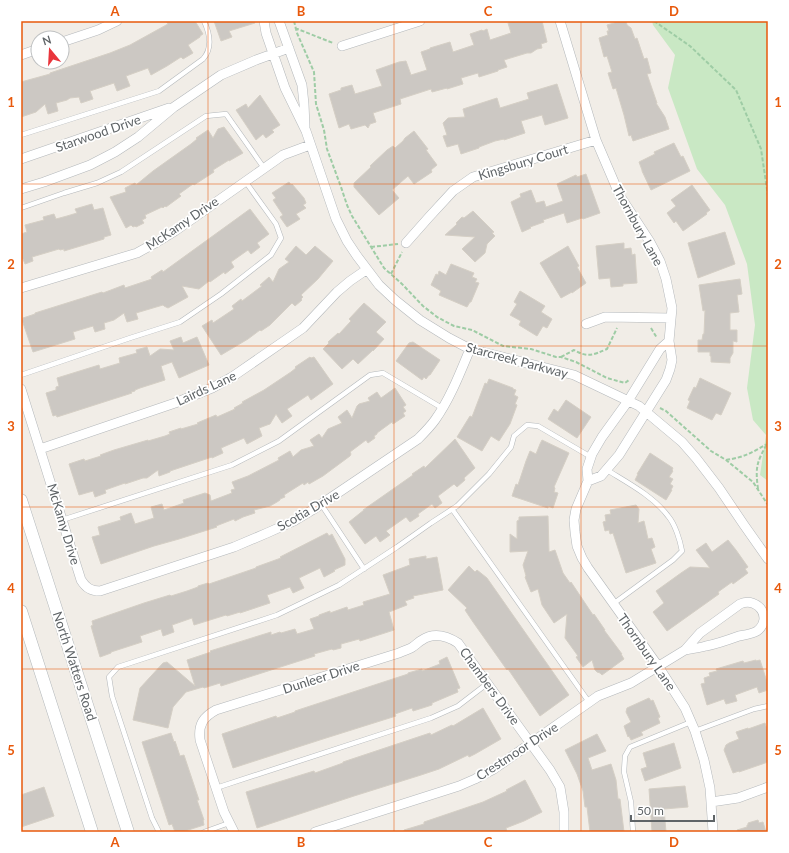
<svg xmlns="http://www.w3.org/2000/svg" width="789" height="853" viewBox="0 0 789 853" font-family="Lato,sans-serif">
	<rect width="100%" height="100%" fill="#f1ede7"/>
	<!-- green -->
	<path fill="#c9e8c4" d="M652,21H768V481L760,475L766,435L753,420L747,388L755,325L747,264L725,205L697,169L668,88L675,55L653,25Z"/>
	<!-- building -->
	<path fill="#ccc8c3" stroke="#d5cfc5" d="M166,21H195L203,34L200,36V37L188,45L193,53L183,59L181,57L167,66L151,75L148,68L126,76L130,86L117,91L114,83L90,91L93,99L81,103L79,97L70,98L67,100L56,103L58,111L48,114L45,104L36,112L21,117V82L50,74V73L110,53L130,45L168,24Z
		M214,21H254L255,23L229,31L232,37L221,41Z
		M515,21H542L547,42L541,44L542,48L537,49L531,53H527L504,60L507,67L498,70V71L479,77L478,73L461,78L463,84L447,89V88L432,92L431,89L400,99L401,104L373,113L376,122L370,124L368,128L365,125L351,129L349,124L339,128L329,94L341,90V88L352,85L355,94L382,86L376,70L399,62L406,61L411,75L427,70L421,52L430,49V48L450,42L453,52L474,45L470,34L482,30L483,31L487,29L490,40L511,33L508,23Z
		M621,21H626L627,25L631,28L635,39L637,38L644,59L647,58L651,73L647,74L657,103H656L665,117L669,129L633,141L631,135L629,136L624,115L616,88L613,89L608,73L612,72L607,56L604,57L599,38L608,35L607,31H609L607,25Z
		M557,84L568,118L545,125L542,115L521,121L525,133L504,140V139L495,141L479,147V148L461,154L458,144L447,147L443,136L447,135L443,123L448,118L465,117L463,109L497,98L500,108L529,99L527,93Z
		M260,95L280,125L272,130L274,132L266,138L263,134L256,140L236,110L246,104L248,108Z
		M224,127L243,153L229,161V160L213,170L214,172L194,185L193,184L179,194L181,196L166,207L165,206L163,208L162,207L145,215L146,218L142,220L144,223L136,227L135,226L133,227L131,225L126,228L110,197L126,192L125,188L135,183L136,185L153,171L191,144L197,139L196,138L208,130L213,138L218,129Z
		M414,131L428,149L426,150L437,165L431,170L432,172L414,184L408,176L392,190L399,198L379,215L354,187V183L371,167L370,166L387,150L393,146L395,148L403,141L405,138Z
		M674,143L681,157L683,156L690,171L651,190L642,171V170L639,162L655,154L654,152Z
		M586,174L600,213L583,219L582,218L567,223L564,213L543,220L544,222L530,227L531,228L522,232L511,202L521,197L520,194L531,190L536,203L544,201L546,207L563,201L557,184L576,175L577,177Z
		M289,182L291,185L292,184L304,198L306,203L303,205L306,208L296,214L300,219L287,227L280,217L283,215L273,200L276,198L272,193Z
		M692,185L710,210L706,213L707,214L683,231L676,221L674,223L667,213L676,206L671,200Z
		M92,204L94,210L103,208L111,235L104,237V239L64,251V249L60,250L59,249L32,257L33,261L25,264L23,259H21V234L27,232L25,225L44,220L43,217L54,214L56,219L67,216L77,213L75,209Z
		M250,209L269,234L257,243L260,247L251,254L248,250L231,262L234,267L225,274L224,272L210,282L209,281L199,289L182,286L188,297L168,308L164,306L163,305L136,313L138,319L127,322L124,313L114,320L104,323L105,329L95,332L93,326L73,332L75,339L33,352L22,320H23V318L35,314V313L102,292L103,293L124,285L125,288L152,279L151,277L162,270L163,272Z
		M473,211L494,232L492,233L495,236L487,244L485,253L475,262L462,249L475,237L445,235L455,226L457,224L456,223L462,217L464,218Z
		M725,232L735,264L698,278L688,243Z
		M624,243V249L631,248L632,255L635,254L637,283L623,284V286L611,287L610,278L599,279L596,246Z
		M296,246L306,255L315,246L333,261L318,279L301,295L303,297L301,299L302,300L295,306L292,303L270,325L261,331L260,330L248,339L221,355L202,326L212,320L213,323L234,309L232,306L241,299L242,301L262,286L260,285L269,277L273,282L279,269L289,262L285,259Z
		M568,246L579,266L577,267L586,283L572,293V292L561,298L540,263Z
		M451,264L474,273L472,277L477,279L475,282L479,283L471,302H470L467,307L439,295L441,291L431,285L436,274L438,275L439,271L446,275Z
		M740,279L742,294L737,295L739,312L730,313V330H737V342L733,341V353L730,358V363L711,362V356H710V352H698V340H702L703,334H704L705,310L703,311L699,285Z
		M520,291L545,306L541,312L552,319L547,328L543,326L537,336L519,325L521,321L510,315L517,304L514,302Z
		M364,303L386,322L376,332L384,339L373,351V350L358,364L353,359L342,369L323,349L329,343L328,342L338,333L339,334L351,321L349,319Z
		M181,337L183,343L197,337L209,365L179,378L172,362L161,366L165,380L140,388L135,390V391L131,392L132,393L57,417L56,415L53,416L46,393L56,390V387L59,386L57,378L99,365L100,369L120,363L119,358L137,353L136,350L147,347L150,356L160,349L174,350L170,341Z
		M413,342L440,360L430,375H429L426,379L424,377L422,380L396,361L409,343Z
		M310,357L311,358L314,357L333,384L311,400L308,395L287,409L292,416L282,423L276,414L270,424L267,425L259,428L262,436L247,444L244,438L221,448L223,453L212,458V457L170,471V472L159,476L158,470L147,478H143L125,484V483L105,490L106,493L95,497L93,491L79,495L69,464L84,459L85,461L101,456L100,455L114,450L148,440V441L165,436L170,434L169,432L181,428V429L198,424L197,423L216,415L217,417L235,409L234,408L243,403L242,402L264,390L291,372L296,368L295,367Z
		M700,378L731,393L721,415L716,413L712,420L687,408L690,401L688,400L694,387L696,388Z
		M489,379L513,388V389L516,390L514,395L518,397L515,404L517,405L510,424L499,441L491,436L482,451L457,437L470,416L472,417L485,383L487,384Z
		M395,388L406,405L403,407L406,411L403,413L405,416L393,424L392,422L377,433V434L374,436L375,438L368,443L366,440L350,452L351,454L350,456L323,476L309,484L308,482L304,485L303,483L284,495L285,497L280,499V500L277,502L270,506L254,510L255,513L243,517L235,521L234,519L216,526L217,527L179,539L154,546L101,564L92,537L100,535L98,527L121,520L120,517L131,513L135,524L154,518L151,507L162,504L164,510L184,503L183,500L205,493L210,495L211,501L232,493L231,490L235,489L232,482L248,476L279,460L278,458L290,451L293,457L301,450L314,446L310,440L319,434L322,438L328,429L342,423L338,417L347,410L352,418L357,406L359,404L370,401L368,398L377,392L381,398Z
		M566,400L591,417L577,438L548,419L554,409L558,412Z
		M455,439L475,468L464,478L465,480L457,487L454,484L438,496L442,503L435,508L432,504L418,514L419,516L410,522L406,517L386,531L390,535L380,542L376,536L365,544L349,522L364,510H363L413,475L412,474L424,466L425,468Z
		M542,440L569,453L554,487L555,488L554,492L558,493L553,508L548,506V508L512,496L516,484L518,485L526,461L530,451L536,454L540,444Z
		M650,453L673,468L672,470L673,471L669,477L673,479L670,484L673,486L671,490H672L666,500L635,480L638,474H637Z
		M636,505L639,509L638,523L644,521L648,539L652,538L655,547L651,549L656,563L626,573L613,533L610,534L609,530L605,531L603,522L606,521L605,515L611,514L610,510Z
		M548,516L549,552L555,550L563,573L570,583L571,582L593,615L594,614L605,630H604L622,654H621L624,659L602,675L600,673L597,672L595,670L592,660L583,667L576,657L578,656L565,638L567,614L554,623L542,605L538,589L531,592L525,577L526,576L523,565L528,551L510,552V534L517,539V521L519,520V517Z
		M327,533L329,536L332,534L345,559V565L334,570L335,571L324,577L320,568L299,578L304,588L293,593L290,587L267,595L270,603L240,613V612L227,616L226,615L194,625L192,618L172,625L174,632L163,636L161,629L140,636L142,642L111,652V653L100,657L91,626L93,625L92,621L144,603L170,595L171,596L187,591L198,587V586L208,583L209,584L256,568V567L281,558L280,557Z
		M728,540L736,550L748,567L745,569L748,573L733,584L732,582L718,592L719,594L667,631L653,612L664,603L656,591L681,573L690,567L710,568L696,550L706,543L712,552Z
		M426,556V559L437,557L443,590L413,596L414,598L405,601L407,605L389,612L394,630L360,641L359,639L341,644V648L333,650L332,649L314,654L315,656L221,686L220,683L204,688L203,687L186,692L173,707L168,728L133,720L140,688L163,663L167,662L195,686L187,660L211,652L210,651L271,632V635L280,632L281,633L295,629L297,634L314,629L310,619L319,616V615L330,611V613L347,607L348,610L364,605L363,602L390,594L383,575L410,565L409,559Z
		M469,566L475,572L477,570L487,578L569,695L540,716L508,669L507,670L473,622L465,610L467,608L448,590Z
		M447,657L460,688L457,689L458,692L432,703V705L413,711L412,708L395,714L396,716L326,738L233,768L222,734L276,716L277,718L295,712V711L408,674V673L422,669V671L440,664L439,661Z
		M756,660V661L760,660L768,685V690L759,693L757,687L735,695L737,701L726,704L724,699L707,705L701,684L705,683L704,678L710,676L709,673L717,671L716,669L743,661L744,663Z
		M649,698L651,701L653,700L658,712L660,717L658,718L660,723L641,732L643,735L631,740L629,736L628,737L624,726L631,722L626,712L627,708Z
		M483,708L501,739L475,754L469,757L468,755L439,769L421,775L354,796L257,828L246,792L314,771L315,773L343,763V762L430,733L431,735L452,725L453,726Z
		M765,723L768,732V762L739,772V771L733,773L724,750L726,745L729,743L739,739L736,732L748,728V729Z
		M171,733L174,742L175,741L180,756L184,755L199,800H197L204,820H203L204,825L182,832H175L172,824L169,825L142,742Z
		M597,734L606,751L588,758L592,770L611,764L616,780L618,799H620L624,832H590L587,807H585L583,791L577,774L565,750Z
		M674,743L681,768L645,781L641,769L647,767L643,753Z
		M525,780L542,812L524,821L506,828L507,832H404V830L424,824V822L483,802L507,791L506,790Z
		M685,786L688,807L664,809L666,832H652L649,789Z
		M44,787L54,816L21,827V795Z
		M758,820L759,823L763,822L766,832H738L737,830L747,827V825H748V823Z"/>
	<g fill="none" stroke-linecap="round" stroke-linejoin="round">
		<!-- service casing -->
		<g stroke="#b4b8bb" stroke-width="5.5">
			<path id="service" d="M21,135L159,91L203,59C213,48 210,34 204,21
				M21,208L64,193L97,183L121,172L206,116L226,114L264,168
				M21,375L130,338L180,322L221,294L271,255L281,238L276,224L245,181
				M607,470C628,483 653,496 668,516C675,524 680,540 682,551L673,560L613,604
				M321,504L364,569
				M452,509L589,702
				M62,520L232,465L279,441L370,375L383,373L442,408
				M695,731L754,709L768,706
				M216,788L431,718L458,706L488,683
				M159,832L152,818L112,696L109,677L118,667L277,615L339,585L397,547L431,523L457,506L489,474L511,447L514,436L527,425L538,426L591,457
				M204,832L229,823
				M633,832L631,802L624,772L625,756L630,747L691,722"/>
		</g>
		<!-- minor casing -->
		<g stroke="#b4b8bb" stroke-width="10">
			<path id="minor" d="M264,21L266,33L285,88L306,131L336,219L347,241L357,256L379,285L395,300L420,320L449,338L470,349L574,375L639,406L682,442L696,458L719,488L744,525L768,559
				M279,21L302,85L304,104L305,127
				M560,21L596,140L620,196L650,242L660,261L666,279L672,308L669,341L672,360L670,369L666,380L619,455L601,476L588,481
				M62,42L98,30L117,21
				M342,46L420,21
				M21,55L38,49
				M21,159L169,108
				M21,189L44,182L90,165L115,152L138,137L174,107L221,75L256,60L289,48
				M406,243L429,217L453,191L473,177L596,140
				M21,288L137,253L157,242L175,231L283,155L310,145
				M586,324L605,317L671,318
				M669,341L660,349L628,401L602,437L592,454L587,469L588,481L576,509L574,520L575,532L577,546L582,558L588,568L658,666L685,708L695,731L704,760L710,788L713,832
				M21,389L81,580C86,588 91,591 100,591L234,547L267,533L294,521L314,509L418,439C424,433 430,427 435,420C450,399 460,373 470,349
				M40,449L175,403L212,388L232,377L303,328L337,292L350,281L366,270
				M711,802L738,798L768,787
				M234,832L224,812L200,740C198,725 203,717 216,710L399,653C403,651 407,650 411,648C415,646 418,642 422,640C434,632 447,636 458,643L550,770L560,787L564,812V832
				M315,832L459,786L475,779L494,769L598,696L631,683L685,650L700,633L740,604C759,596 773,619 757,631C752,634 744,635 739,636C728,640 717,644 706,646C699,648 692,649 685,650"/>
		</g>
		<!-- secondary casing -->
		<g stroke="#b3b8bb" stroke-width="13">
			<path id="secondary" d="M21,500L128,832
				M21,611L92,832"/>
		</g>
		<!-- path -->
		<path stroke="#9ecca5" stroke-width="2" stroke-dasharray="4 2" stroke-linecap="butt" d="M294,21L297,33L314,72L316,104L324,130L327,149L341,187L347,205L352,216L384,268L402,284L423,306L437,317L454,326L472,330L503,346L531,349L556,357H561L576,362L607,378L625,383L629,380
			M654,21L690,46L736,90L761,149L768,196
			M295,28L333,43
			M371,247L398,244
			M391,274L402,252
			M651,328L657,338
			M561,357L574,350C588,358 593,355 607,349L617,328
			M660,408L666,411L711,451L726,460L753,482L768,505
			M726,460C745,457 751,453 767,444
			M758,489C755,466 757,462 768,442"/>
		<!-- service -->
		<use href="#service" stroke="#fff" stroke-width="4.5"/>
		<!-- minor -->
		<use href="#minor" stroke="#fff" stroke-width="9"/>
		<!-- secondary -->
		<use href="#secondary" stroke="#fff" stroke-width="12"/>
	</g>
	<!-- grid -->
	<path fill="none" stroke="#e8590c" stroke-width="1" stroke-opacity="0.55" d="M208,21V832M394,21V832M581,21V832M21,184H768M21,346H768M21,507H768M21,669H768"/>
	<g text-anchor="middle" stroke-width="3.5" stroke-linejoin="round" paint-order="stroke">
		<!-- street labels -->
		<g font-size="13" fill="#5f6467" stroke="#fff">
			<text transform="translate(98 133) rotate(-19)" y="5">Starwood Drive</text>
			<text transform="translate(523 162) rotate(-17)" y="5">Kingsbury Court</text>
			<text transform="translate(182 223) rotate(-34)" y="5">McKamy Drive</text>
			<text transform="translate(638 225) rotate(61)" y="5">Thornbury Lane</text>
			<text transform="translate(517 360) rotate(15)" y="5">Starcreek Parkway</text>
			<text transform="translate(206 388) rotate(-25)" y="5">Lairds Lane</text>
			<text transform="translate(308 510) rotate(-30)" y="5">Scotia Drive</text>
			<text transform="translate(64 524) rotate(73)" y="5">McKamy Drive</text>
			<text transform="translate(647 652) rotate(55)" y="5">Thornbury Lane</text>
			<text transform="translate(75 666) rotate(72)" y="5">North Watters Road</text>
			<text transform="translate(321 677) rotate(-18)" y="5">Dunleer Drive</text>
			<text transform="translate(490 686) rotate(54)" y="5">Chambers Drive</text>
			<text transform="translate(517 751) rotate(-33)" y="5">Crestmoor Drive</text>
		</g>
	</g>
	<!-- border -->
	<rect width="789" height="853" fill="none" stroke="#ffffff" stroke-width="44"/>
	<!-- north arrow -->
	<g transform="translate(50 50) rotate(342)"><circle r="19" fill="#ffffff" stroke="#bfc1c2"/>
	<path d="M0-3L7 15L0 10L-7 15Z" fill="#e9353c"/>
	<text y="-6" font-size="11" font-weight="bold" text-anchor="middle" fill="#5f6467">N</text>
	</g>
	<!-- scale -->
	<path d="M631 815v6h83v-6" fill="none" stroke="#5f6467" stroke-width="2"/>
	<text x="637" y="815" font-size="12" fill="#5f6467" stroke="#ffffff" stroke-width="3" paint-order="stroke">50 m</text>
	<rect x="22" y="22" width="745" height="809" fill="none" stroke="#e8590c" stroke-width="1.5"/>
	<g font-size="13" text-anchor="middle" font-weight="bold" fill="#e8590c">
		<text x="115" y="16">A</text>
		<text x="301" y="16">B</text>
		<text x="488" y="16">C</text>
		<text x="674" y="16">D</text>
		<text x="11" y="107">1</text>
		<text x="778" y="107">1</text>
		<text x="11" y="269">2</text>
		<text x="778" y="269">2</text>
		<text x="11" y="431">3</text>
		<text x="778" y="431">3</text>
		<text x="11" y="593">4</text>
		<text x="778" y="593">4</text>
		<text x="11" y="755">5</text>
		<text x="778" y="755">5</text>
		<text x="115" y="847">A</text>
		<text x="301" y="847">B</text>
		<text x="488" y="847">C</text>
		<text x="674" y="847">D</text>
	</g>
</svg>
